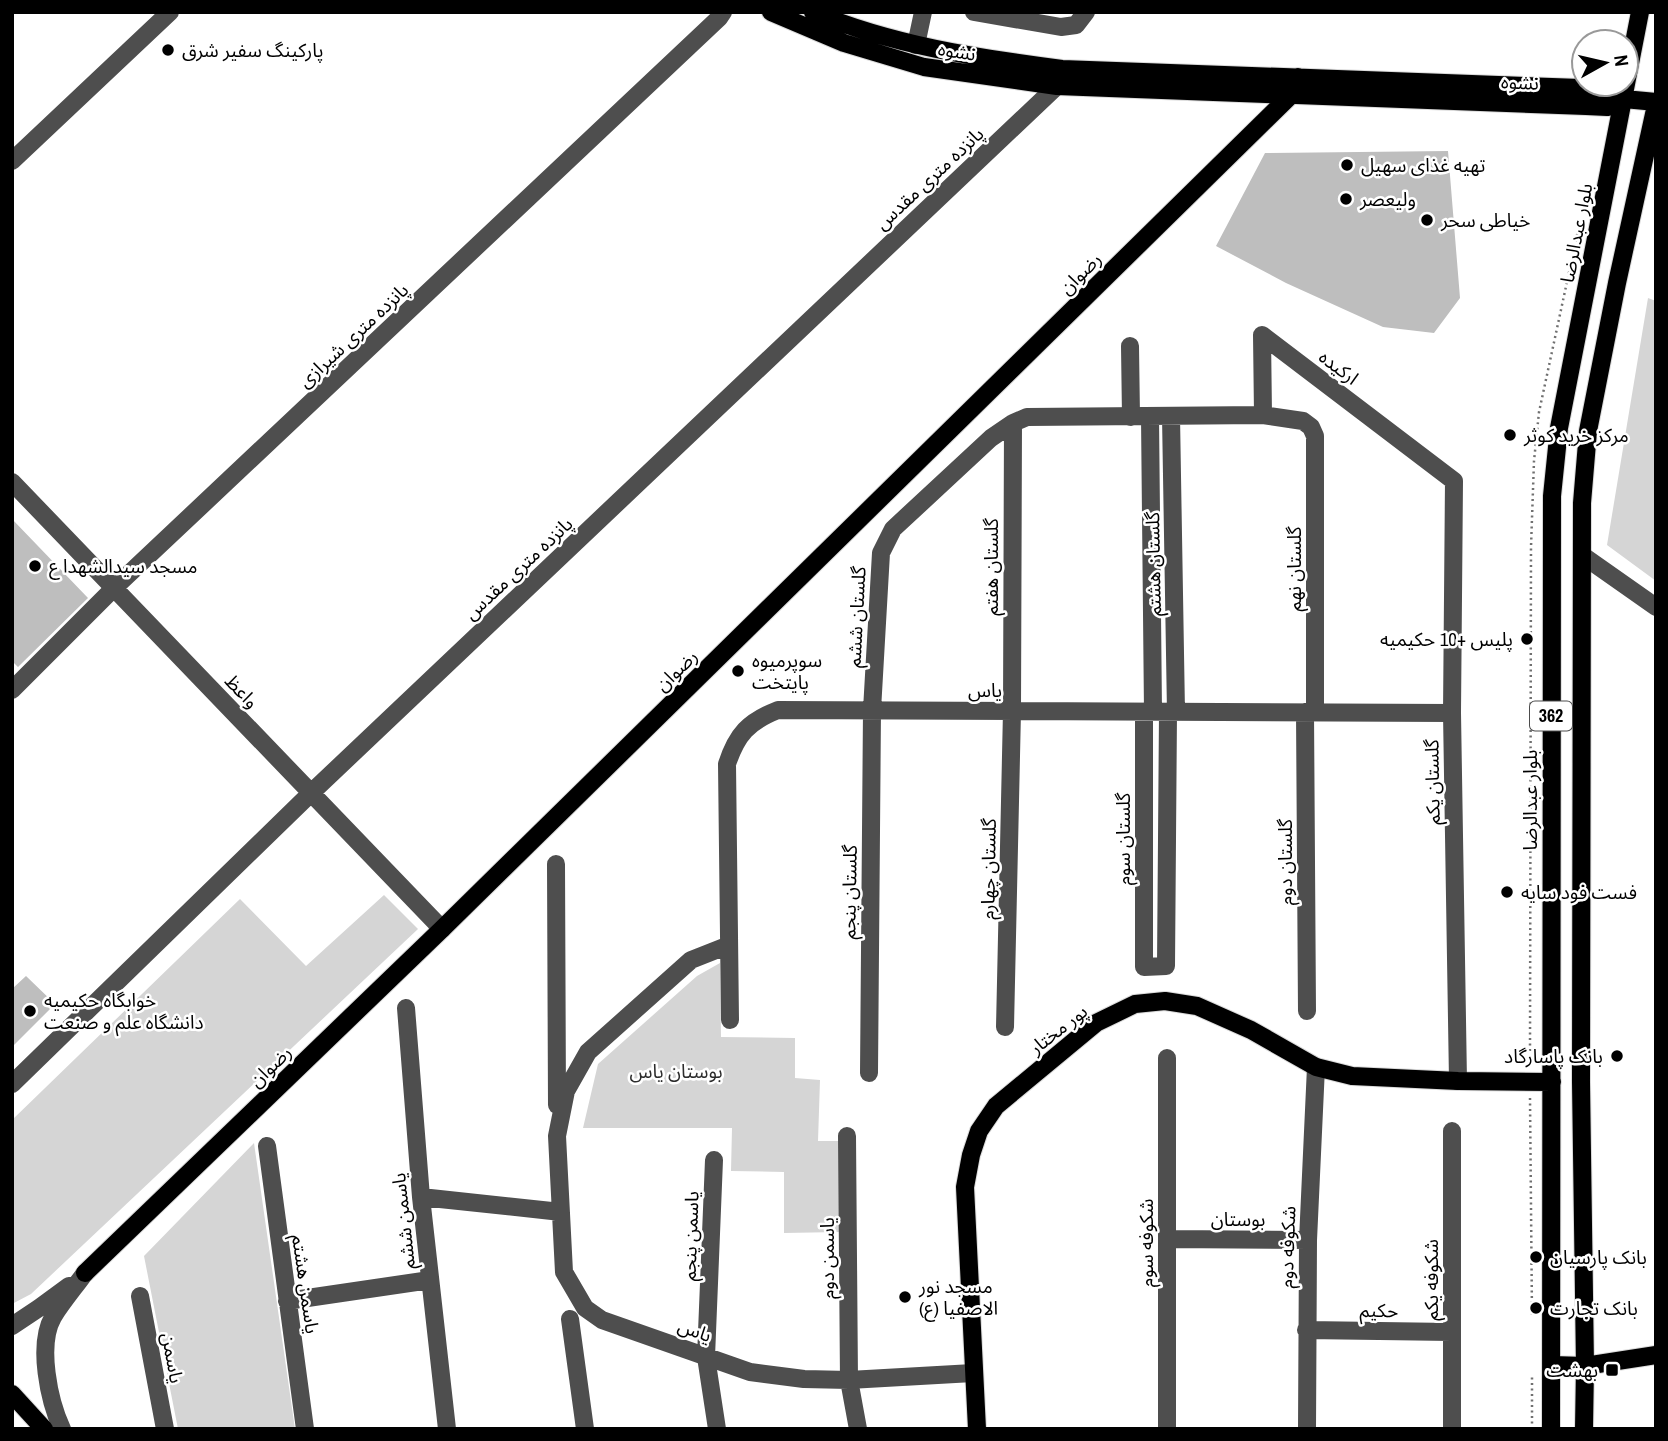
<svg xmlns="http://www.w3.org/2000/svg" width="1668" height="1441" viewBox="0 0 1668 1441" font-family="'Archivo Narrow','Noto Sans Arabic',sans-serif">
	<rect width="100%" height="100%" fill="#fff"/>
	<!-- green -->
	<path fill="#d5d5d5" d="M1648,298L1656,301V581L1607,545Z
		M384,895L418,929L31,1294L12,1304V1120L240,899L306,966Z
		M720,963L721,1037L795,1038V1078L820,1080L818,1141H839L840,1232L784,1233V1172L731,1171L732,1128H583L598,1064L697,976Z
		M254,1143L295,1429H178L144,1256Z"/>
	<!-- building -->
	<path fill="#bebebe" d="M1448,151L1460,298L1434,333L1383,327L1286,283L1216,246L1265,153Z
		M12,519L88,598L18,667L12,661Z
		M26,976L55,1004L12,1047V989Z"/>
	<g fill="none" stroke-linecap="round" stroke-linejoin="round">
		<!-- major casing -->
		<g stroke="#dbdbdb" stroke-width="20">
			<path id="major" d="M771,12L844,43L924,67L1057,86L1586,106L1607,107L1624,99L1656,102
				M813,12C892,45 977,58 1062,69L1609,89L1624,99
				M85,1273L442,929L1292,94L1298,77
				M1552,1365L1585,1366L1656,1355
				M12,1394L44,1429
				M977,1429L965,1187L971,1155L979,1131L996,1106L1096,1023L1135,1004L1165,1001L1197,1006L1251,1030L1316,1067L1352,1076L1458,1081L1552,1082
				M1551,1429L1552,496L1559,428L1640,12
				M1584,1429L1585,1366L1581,1082L1582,503L1588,431L1617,283L1656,105"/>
		</g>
		<!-- path -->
		<path stroke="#707070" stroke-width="2.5" stroke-dasharray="2 3.5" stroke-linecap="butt" d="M1530,1051L1531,547L1534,461L1539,412L1579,226
			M1530,1098L1532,1315
			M1532,1429V1375"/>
		<!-- minor -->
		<path stroke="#4e4e4e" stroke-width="18" d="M974,12L1061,27L1076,25L1086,12
			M916,45L923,12
			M12,161L170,12
			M1130,346L1131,417
			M1263,415L1262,335L1454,481L1452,713L1458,1081
			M1171,416L1176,712
			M1150,417L1153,711
			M12,482L442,929
			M1582,555L1656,607
			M12,690L114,588L719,18L723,12
			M1144,712V967L1166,966L1168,712
			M1305,712L1307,1011
			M556,864L557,1105
			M729,945L691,960L588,1052L566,1091L557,1136L564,1272L585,1308L602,1320L750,1372L804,1379L849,1380L973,1373
			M406,1008L421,1197L447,1429
			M730,1020L727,764C737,734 748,722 778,710L1452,713
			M1005,1027L1012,711L1013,423
			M1167,1058V1429
			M869,1073L872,710L881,553L893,529L991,438L1013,423L1027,417L1263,415L1303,421L1311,427L1315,436V712
			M12,1084L311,793L1057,86
			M1452,1131V1429
			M847,1136L849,1380L858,1429
			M267,1146L305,1429
			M714,1160L706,1357L717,1429
			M421,1197L561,1212
			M1167,1239L1308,1240
			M140,1296L165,1429
			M287,1301L430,1280
			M570,1319L585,1429
			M12,1326L39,1308L69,1286
			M1306,1330L1452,1332
			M62,1429C49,1401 37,1345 53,1317C62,1302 75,1287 85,1273
			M1307,1429L1308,1240L1316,1067"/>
		<!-- major -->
		<use href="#major" stroke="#000" stroke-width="18"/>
	</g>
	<!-- markers -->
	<g fill="#000" stroke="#fff" stroke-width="2.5">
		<circle cx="168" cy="50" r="7"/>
		<circle cx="1347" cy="165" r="7"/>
		<circle cx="1346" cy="199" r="7"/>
		<circle cx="1427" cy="220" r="7"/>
		<circle cx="1510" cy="435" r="7"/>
		<circle cx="35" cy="566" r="7"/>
		<circle cx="1527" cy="639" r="7"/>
		<circle cx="738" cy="671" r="7"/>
		<circle cx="1507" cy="892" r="7"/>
		<circle cx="30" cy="1011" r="7"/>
		<circle cx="1617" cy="1056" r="7"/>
		<circle cx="1536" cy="1257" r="7"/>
		<circle cx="905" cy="1297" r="7"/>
		<circle cx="1536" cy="1308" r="7"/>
		<rect x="1605" y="1363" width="14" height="14" rx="3.5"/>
	</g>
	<g text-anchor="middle" stroke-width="5" stroke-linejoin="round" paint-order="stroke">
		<!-- shield labels -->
		<rect fill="#fff" stroke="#4c4c4c" stroke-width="2" x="1530" y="701.5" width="42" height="29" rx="5"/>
		<g font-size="18" font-weight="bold" fill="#000">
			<text x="1551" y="722">362</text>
		</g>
		<!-- poi labels -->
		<g font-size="19" fill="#000" stroke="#fff" text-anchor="start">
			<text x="182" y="57">پارکینگ سفیر شرق</text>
			<text x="1361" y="172">تهیه غذای سهیل</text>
			<text x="1360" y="206">ولیعصر</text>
			<text x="1441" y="227">خیاطی سحر</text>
			<text x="1524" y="442">مرکز خرید کوثر</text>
			<text x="49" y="573">مسجد سیدالشهدا ع</text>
			<text x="1513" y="646" text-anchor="end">پلیس +10 حکیمیه</text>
			<text x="752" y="667">سوپرمیوه<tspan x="752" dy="22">پایتخت</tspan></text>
			<text x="1521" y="899">فست فود سایه</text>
			<text x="44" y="1007">خوابگاه حکیمیه<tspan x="44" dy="22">دانشگاه علم و صنعت</tspan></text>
			<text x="1603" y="1063" text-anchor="end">بانک پاسارگاد</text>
			<text x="1550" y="1264">بانک پارسیان</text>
			<text x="919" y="1293">مسجد نور<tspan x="919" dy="22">الاصفیا (ع)</tspan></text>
			<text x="1550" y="1315">بانک تجارت</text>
			<text x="1598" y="1377" text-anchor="end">بهشت</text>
		</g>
		<!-- street labels -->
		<g font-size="19" fill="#000" stroke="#fff">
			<text transform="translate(957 51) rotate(9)" y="7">نشوه</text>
			<text transform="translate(1520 82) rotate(2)" y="7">نشوه</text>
			<text transform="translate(929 178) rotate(-43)" y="7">پانزده متری مقدس</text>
			<text transform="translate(1576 233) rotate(-79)" y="7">بلوار عبدالرضا</text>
			<text transform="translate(1080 273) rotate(-45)" y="7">رضوان</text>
			<text transform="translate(353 335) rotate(-43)" y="7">پانزده متری شیرازی</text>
			<text transform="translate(1339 367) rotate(37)" y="7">ارکیده</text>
			<text transform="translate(1153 564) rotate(-91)" y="7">گلستان هشتم</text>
			<text transform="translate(991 567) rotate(-90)" y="7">گلستان هفتم</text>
			<text transform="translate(518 568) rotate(-43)" y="7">پانزده متری مقدس</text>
			<text transform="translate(1294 569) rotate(-90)" y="7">گلستان نهم</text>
			<text transform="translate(856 617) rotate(-87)" y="7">گلستان ششم</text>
			<text transform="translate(676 670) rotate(-44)" y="7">رضوان</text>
			<text x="985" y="697">یاس</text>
			<text transform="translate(242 691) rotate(46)" y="7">واعظ</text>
			<text transform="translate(1432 782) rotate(-91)" y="7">گلستان یکم</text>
			<text transform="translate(1530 800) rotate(-90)" y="7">بلوار عبدالرضا</text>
			<text transform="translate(1123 839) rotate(-90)" y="7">گلستان سوم</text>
			<text transform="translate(1285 862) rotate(-90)" y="7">گلستان دوم</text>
			<text transform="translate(988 869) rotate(-89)" y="7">گلستان چهارم</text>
			<text transform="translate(849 892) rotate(-89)" y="7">گلستان پنجم</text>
			<text transform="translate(1058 1029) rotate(-38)" y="7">پور مختار</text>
			<text transform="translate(270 1066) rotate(-44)" y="7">رضوان</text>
			<text x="1238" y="1226">بوستان</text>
			<text transform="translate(403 1221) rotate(-96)" y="7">یاسمن ششم</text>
			<text transform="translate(690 1236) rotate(-88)" y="7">یاسمن پنجم</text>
			<text transform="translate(1146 1243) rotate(-90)" y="7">شکوفه سوم</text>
			<text transform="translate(1287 1247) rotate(-88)" y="7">شکوفه دوم</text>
			<text transform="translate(827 1258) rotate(-90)" y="7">یاسمن دوم</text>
			<text transform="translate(1431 1280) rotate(-90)" y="7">شکوفه یکم</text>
			<text transform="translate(306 1284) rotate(82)" y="7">یاسمن هشتم</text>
			<text transform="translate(1379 1310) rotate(1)" y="7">حکیم</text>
			<text transform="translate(695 1330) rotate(20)" y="7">یاس</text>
			<text transform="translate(173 1358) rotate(80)" y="7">یاسمن</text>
		</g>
		<!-- park labels -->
		<g font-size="19" fill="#2c2c2c" stroke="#fff">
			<text x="676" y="1078">بوستان یاس</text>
		</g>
	</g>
	<!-- border -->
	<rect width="1668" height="1441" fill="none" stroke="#000000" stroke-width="28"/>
	<!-- north arrow -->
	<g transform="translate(1605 63) rotate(82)"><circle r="33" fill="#ffffff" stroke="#999999" stroke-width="2"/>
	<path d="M0-5L12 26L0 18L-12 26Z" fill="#000000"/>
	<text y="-10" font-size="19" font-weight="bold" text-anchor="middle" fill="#000000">N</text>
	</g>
</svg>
